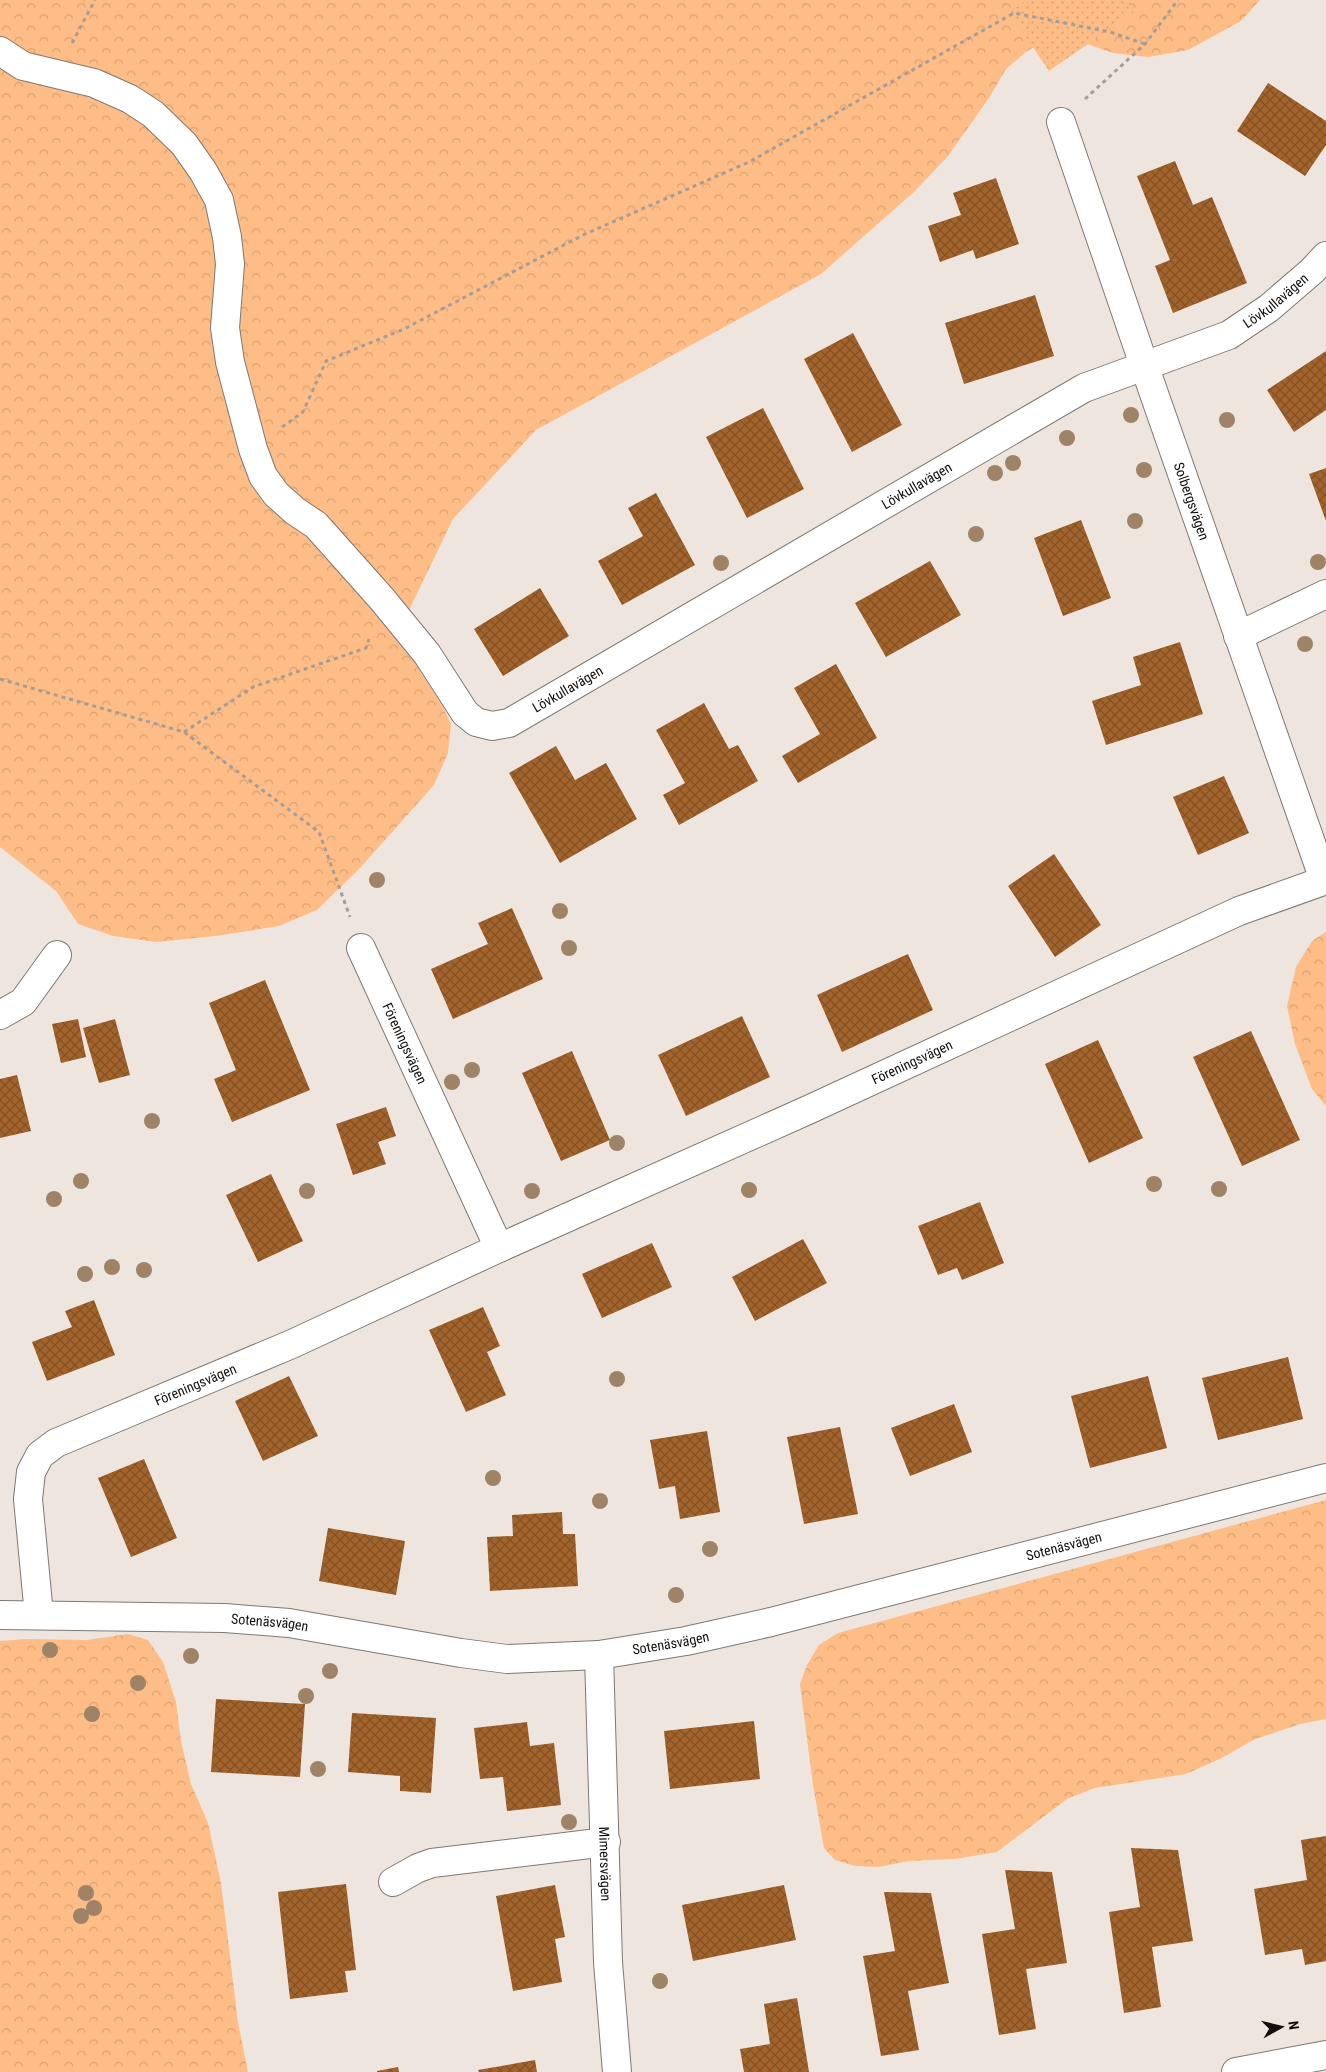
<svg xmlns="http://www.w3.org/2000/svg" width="1326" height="2072" viewBox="0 0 1326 2072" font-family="'Roboto Condensed',sans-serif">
	<defs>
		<pattern id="forest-crowns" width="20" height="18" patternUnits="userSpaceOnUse" patternTransform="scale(1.25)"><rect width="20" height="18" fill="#febd86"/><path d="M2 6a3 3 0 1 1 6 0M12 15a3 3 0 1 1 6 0" fill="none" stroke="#d9a172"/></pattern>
		<pattern id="park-dots" width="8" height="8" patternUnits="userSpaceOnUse" patternTransform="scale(1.25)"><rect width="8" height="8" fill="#febd86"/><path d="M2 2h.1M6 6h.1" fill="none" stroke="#d9a172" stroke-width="1.8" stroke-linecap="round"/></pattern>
		<pattern id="building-cross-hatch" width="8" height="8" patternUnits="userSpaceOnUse" patternTransform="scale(1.25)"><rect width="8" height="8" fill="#a2642c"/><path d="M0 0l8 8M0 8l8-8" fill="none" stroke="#835124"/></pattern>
	</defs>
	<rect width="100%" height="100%" fill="#eee5df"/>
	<!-- forest -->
	<path fill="url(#forest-crowns)" d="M0,0H1260L1241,21L1188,50L1148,57L1113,53L1084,43L1045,40L1026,52L1006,69L989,98L948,156L915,191L821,274L536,430L453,519L410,608L408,652L443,707L451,724L448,753L434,785L360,868L317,910L279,926L216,936L156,942L113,936L78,924L56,891L0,847Z
		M1326,932V1106L1312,1089L1295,1044L1287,1006L1296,967L1312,941Z
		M1326,1500V1719L1300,1724L1253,1740L1222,1758L1186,1774L1095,1788L1067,1799L997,1852L955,1859L908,1861L879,1867L855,1866L835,1860L824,1848L813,1785L800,1684L807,1665L819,1645L838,1633Z
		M128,1634L148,1640L163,1662L176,1702L181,1741L191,1784L208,1823L221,1883L238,2022L248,2072H0V1641L26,1639L87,1640Z"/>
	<!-- park -->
	<path fill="url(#park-dots)" d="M1027,0H1126L1134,12L1049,71L1009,12Z"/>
	<!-- building -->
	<path fill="url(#building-cross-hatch)" d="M1268,83L1326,121V145L1305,176L1237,131Z
		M1175,161L1193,205L1212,197L1247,283L1173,313L1155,266L1170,260L1137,176Z
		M996,178L1019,244L976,259L973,250L940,262L928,226L961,215L953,193Z
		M1035,295L1054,356L964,384L945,323Z
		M853,333L902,425L852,452L804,359Z
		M1326,351V410L1294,432L1267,390Z
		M763,408L804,489L747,518L706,437Z
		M1326,468V521L1309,474Z
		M656,493L695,565L622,605L598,561L643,536L628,508Z
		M1081,520L1111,598L1063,616L1034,538Z
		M930,561L961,615L886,657L855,603Z
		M540,588L569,636L503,676L474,629Z
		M1180,642L1203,714L1106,745L1092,701L1141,685L1133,657Z
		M836,664L877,738L798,783L782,756L820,734L794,688Z
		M704,703L729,749L738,745L758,781L679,825L663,795L685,783L656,730Z
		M556,746L575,780L606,763L637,819L560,863L509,773Z
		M1224,776L1249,833L1198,855L1173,797Z
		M1054,854L1101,925L1055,957L1008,886Z
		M512,908L543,979L453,1019L431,969L488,944L478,923Z
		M908,954L933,1010L842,1052L817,995Z
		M265,980L310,1090L232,1122L214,1079L236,1070L209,1003Z
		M742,1016L770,1077L686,1116L658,1055Z
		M78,1019L86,1057L61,1063L52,1024Z
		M115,1019L130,1075L99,1083L83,1028Z
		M1251,1031L1300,1140L1242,1166L1193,1057Z
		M1098,1040L1143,1138L1089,1163L1045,1064Z
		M572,1051L610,1140L561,1161L522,1073Z
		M17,1075L31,1131L0,1138V1079Z
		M386,1107L396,1136L378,1142L386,1164L353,1175L336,1124Z
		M271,1174L303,1241L258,1262L226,1195Z
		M980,1202L1004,1263L962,1280L957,1268L938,1275L918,1226Z
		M803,1239L827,1283L755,1321L732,1277Z
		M652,1243L672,1287L602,1318L582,1274Z
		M94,1300L115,1355L47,1381L32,1342L72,1327L65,1311Z
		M483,1307L500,1346L487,1352L506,1395L466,1412L429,1330Z
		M1288,1357L1303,1419L1218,1440L1202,1378Z
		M289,1376L318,1436L263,1461L235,1401Z
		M1148,1376L1167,1448L1090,1468L1071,1396Z
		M954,1404L972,1452L910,1476L891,1428Z
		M840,1427L858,1514L804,1524L787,1437Z
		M707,1431L720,1512L680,1519L675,1486L659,1489L650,1440Z
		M144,1459L177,1538L131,1557L98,1478Z
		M562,1512L563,1534H575L578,1586L490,1591L487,1537L513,1536L512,1515Z
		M328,1528L405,1541L396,1595L319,1581Z
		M216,1699L305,1704L300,1777L211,1772Z
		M352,1713L436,1718L431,1793L400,1791V1776L348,1772Z
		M754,1721L760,1779L670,1789L664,1731Z
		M527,1722L530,1746L554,1743L561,1805L507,1811L503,1777L480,1779L474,1728Z
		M1326,1836V1961L1305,1965L1302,1949L1265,1955L1254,1889L1307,1880L1301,1840Z
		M1131,1848L1178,1850L1193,1941L1152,1947L1161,2007L1124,2013L1109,1912L1140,1907Z
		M1005,1870L1052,1872L1067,1963L1026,1969L1036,2029L999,2035L982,1934L1015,1929Z
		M346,1884L356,1970L345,1971L348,1992L290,1999L278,1892Z
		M555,1885L565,1937L555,1939L562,1982L513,1991L496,1896Z
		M784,1885L796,1940L693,1961L682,1905Z
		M884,1892L931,1893L949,1983L908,1991L919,2050L881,2056L863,1956L895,1951Z
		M797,1998L809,2072H744L740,2049L770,2044L764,2004Z
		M535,2060L537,2072H479L478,2070Z
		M398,2067L399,2072H377V2071Z"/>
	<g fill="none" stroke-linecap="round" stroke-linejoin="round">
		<!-- minor casing -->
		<g stroke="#7f7872" stroke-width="30">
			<g id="minor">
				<path id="s1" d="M0,51L23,66L94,83L130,99L153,114L184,144L203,171L219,200L227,237L230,264L225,328L230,362L253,449L263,476L276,494L295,511L316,525L382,599L427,654L465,713L476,722L492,726L509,723L1084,388L1229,335L1269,308L1312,271L1326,256"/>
				<path id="s2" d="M1061,122L1144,365L1324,880"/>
				<path d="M1238,636L1326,594"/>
				<path id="s3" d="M361,948L499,1248"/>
				<path d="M0,1015L23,1002L57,955"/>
				<path id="s4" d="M0,1615L225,1618L289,1623L461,1653L507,1659L599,1655L686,1641L771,1622L1326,1478"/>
				<path id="s5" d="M39,1615L28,1499L31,1472L40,1455L56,1443L292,1344L499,1248L808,1110L1239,911L1326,880"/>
				<path id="s6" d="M599,1655L608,1962L617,2072"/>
				<path d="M393,1882L418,1868L432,1863L606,1842"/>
				<path d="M1236,2072L1326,2055"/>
			</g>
		</g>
		<!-- path -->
		<path stroke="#a49d98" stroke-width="3" stroke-dasharray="4 4" stroke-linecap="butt" d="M72,43L95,0
			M1085,99L1145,44L1178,0
			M282,427L303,412L326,361L404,329L583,235L749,162L1014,13L1110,32L1145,44
			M0,679L184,732L319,832L350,917
			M184,732L253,687L366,648L369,639"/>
		<!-- minor -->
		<use href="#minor" stroke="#fff" stroke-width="28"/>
	</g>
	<!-- trees -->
	<g fill="#9e8367">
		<circle cx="1131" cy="415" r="8"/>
		<circle cx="1227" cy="420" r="8"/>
		<circle cx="1067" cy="438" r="8"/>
		<circle cx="1013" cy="463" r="8"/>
		<circle cx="1144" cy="470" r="8"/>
		<circle cx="995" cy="473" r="8"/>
		<circle cx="1135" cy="521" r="8"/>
		<circle cx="976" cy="534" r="8"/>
		<circle cx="1318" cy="562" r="8"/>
		<circle cx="721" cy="563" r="8"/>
		<circle cx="1305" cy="644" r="8"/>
		<circle cx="377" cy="880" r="8"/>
		<circle cx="560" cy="911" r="8"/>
		<circle cx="569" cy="948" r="8"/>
		<circle cx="472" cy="1070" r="8"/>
		<circle cx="452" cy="1082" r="8"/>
		<circle cx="152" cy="1121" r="8"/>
		<circle cx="617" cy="1143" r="8"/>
		<circle cx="81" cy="1181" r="8"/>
		<circle cx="1154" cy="1184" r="8"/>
		<circle cx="1219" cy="1189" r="8"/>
		<circle cx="749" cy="1190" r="8"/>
		<circle cx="307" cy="1191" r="8"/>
		<circle cx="532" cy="1191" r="8"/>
		<circle cx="54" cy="1199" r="8"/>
		<circle cx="112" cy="1267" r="8"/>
		<circle cx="144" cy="1270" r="8"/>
		<circle cx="85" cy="1274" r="8"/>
		<circle cx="617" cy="1379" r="8"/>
		<circle cx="493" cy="1478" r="8"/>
		<circle cx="600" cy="1501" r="8"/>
		<circle cx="710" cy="1549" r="8"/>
		<circle cx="676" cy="1595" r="8"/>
		<circle cx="50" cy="1650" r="8"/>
		<circle cx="191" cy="1656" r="8"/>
		<circle cx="330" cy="1671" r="8"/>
		<circle cx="138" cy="1683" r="8"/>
		<circle cx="306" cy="1696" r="8"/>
		<circle cx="92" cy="1714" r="8"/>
		<circle cx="318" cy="1769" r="8"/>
		<circle cx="569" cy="1822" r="8"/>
		<circle cx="86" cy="1893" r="8"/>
		<circle cx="94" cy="1908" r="8"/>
		<circle cx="81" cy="1916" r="8"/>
		<circle cx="660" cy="1981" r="8"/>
	</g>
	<g text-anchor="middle" stroke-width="4" stroke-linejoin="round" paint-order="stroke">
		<!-- street labels -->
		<g font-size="14" fill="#120f0d" stroke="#eee5df">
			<text dy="5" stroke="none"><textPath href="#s1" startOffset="1798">Lövkullavägen</textPath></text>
			<text dy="5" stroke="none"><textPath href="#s1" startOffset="1392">Lövkullavägen</textPath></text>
			<text dy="5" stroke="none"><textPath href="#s2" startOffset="401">Solbergsvägen</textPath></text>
			<text dy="5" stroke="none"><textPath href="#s1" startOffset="988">Lövkullavägen</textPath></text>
			<text dy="5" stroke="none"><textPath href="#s3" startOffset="105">Föreningsvägen</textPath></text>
			<text dy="5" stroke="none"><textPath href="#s5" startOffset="1120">Föreningsvägen</textPath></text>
			<text dy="5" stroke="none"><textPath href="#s5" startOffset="334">Föreningsvägen</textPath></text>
			<text dy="5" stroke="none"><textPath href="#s4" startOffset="1080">Sotenäsvägen</textPath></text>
			<text dy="5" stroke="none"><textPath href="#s4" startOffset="270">Sotenäsvägen</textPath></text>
			<text dy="5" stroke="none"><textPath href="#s4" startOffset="675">Sotenäsvägen</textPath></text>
			<text dy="5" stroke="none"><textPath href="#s6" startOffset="209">Mimersvägen</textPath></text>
		</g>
	</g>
	<!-- north arrow -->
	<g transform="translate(1281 2027) rotate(82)" stroke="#eee5df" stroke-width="4" paint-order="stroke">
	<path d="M0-4L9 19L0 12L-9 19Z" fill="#120f0d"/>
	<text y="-8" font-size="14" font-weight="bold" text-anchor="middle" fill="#120f0d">N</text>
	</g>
</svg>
